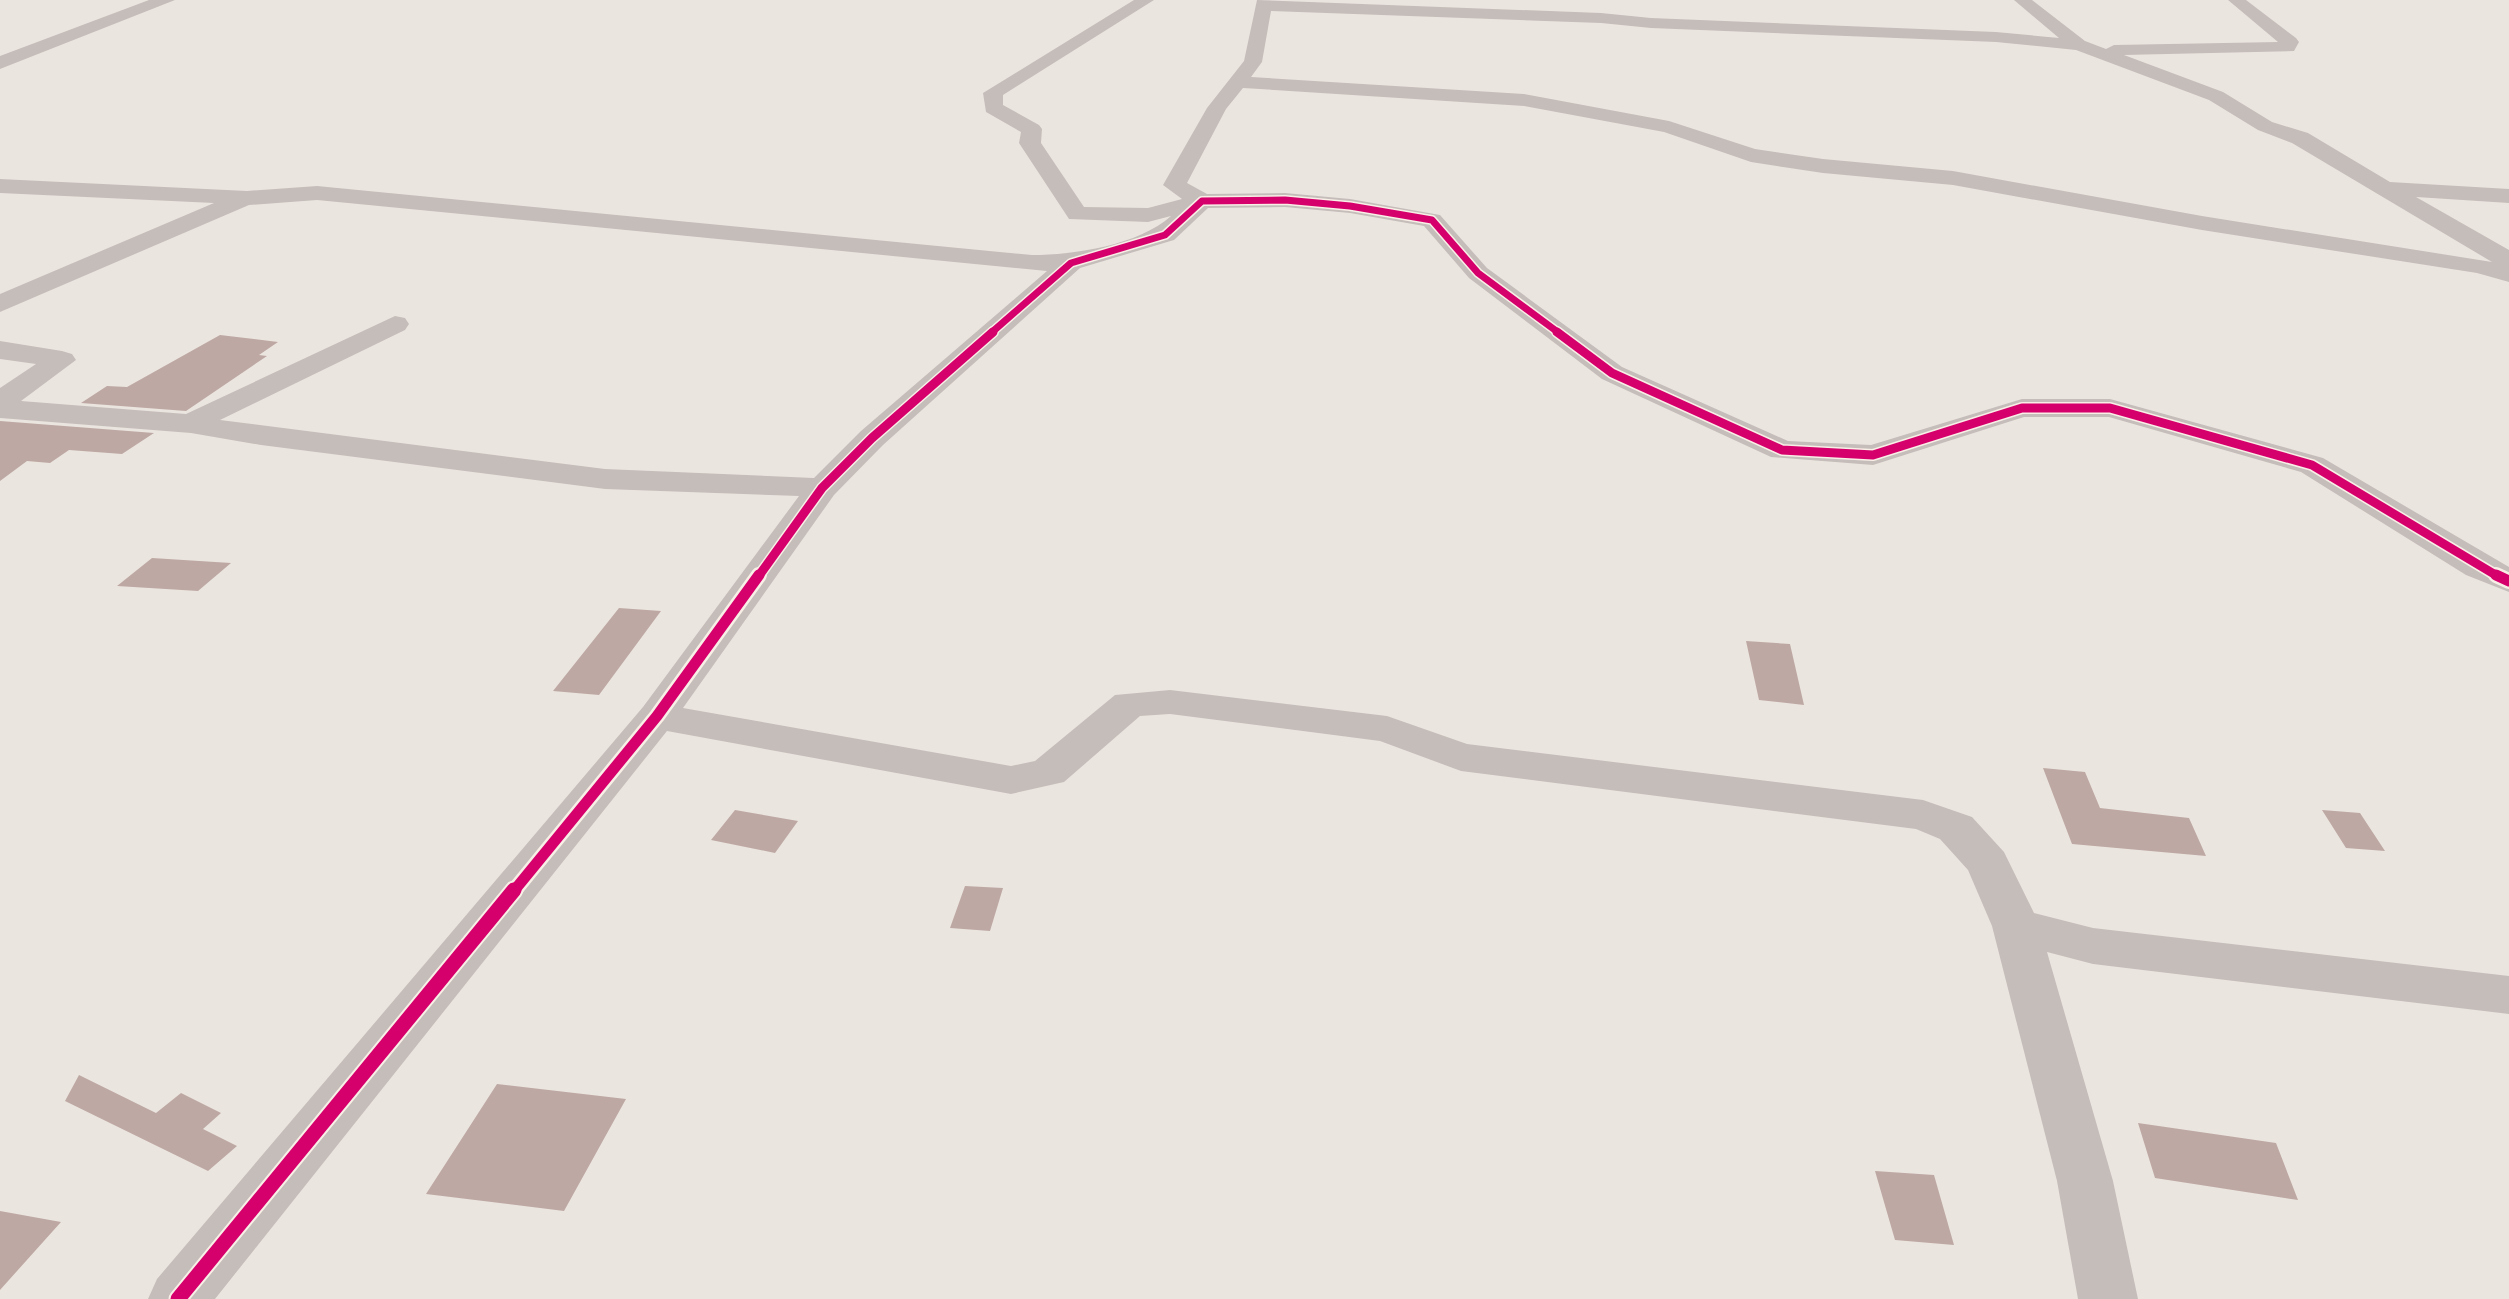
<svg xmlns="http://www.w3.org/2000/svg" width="2509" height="1299" viewBox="0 0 2509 1299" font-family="'Asap Condensed',sans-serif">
	<rect width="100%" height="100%" fill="#ebe5e0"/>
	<!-- building -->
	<path fill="#bea8a3" d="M220,335L278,342L259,355L267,356L186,411L81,403L107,386L127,387Z
		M0,421L154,433L122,454L69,450L50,463L27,461L0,481Z
		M152,558L231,563L198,591L117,586Z
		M619,608L661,611L599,695L553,691Z
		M1746,641L1790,644L1804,705L1759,700Z
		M2043,768L2085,772L2100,808L2189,818L2206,856L2072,844Z
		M735,810L798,821L775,853L711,840Z
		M2322,810L2360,813L2385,851L2346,848Z
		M965,886L1003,888L990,931L950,928Z
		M79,1075L156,1113L181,1093L221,1113L203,1129L237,1146L208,1171L65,1101Z
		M497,1084L626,1099L564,1211L426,1194Z
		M2138,1123L2276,1143L2298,1200L2155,1178Z
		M1875,1171L1934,1175L1954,1245L1895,1240Z
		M0,1211L61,1222L0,1290Z"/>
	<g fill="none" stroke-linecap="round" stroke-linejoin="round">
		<!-- minor -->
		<path fill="#c5bdb9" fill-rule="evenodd" d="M149,0H175L0,69V56Z
			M1134,0H1154L1003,95V105L1039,125L1042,129L1041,143L1084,207L1148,208L1182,199L1163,185L1207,108L1244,61L1257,0L1601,13L1651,18L1996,32L2059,38L2014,0H2032L2085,41L2106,49L2114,45L2278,42L2228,0H2246L2296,38L2299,42L2294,51L2124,55L2223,92L2272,122L2308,133L2390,182L2509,189V203L2416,197L2509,250V282L2477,273L2202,230L1953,185L1823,173L1751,162L1664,132L1524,106L1243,88L1226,109L1187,183L1207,194L1285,193L1350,199L1440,215L1487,268L1622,367L1788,441L1871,445L2022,399H2110L2323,458L2509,567V592L2466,575L2301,472L2109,417H2024L1873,465L1771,457L1602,379L1469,278L1424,226L1350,213L1285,207L1208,208L1174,240L1080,268L883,445L834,495L683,708L1011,766L1035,761L1115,695L1170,690L1387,716L1467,744L1923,800L1972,817L2004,852L2034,913L2093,928L2509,976V1014L2093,964L2047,952L2113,1181L2138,1299H2078L2057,1181L1992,926L1968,870L1940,839L1916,829L1461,771L1380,741L1170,714L1140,716L1064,782L1011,794L667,731L215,1299H148L157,1279L643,707L799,496L605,489L261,445L191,433L0,418V388L36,364L0,359V341L62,351L72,354L76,360L21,401L186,414L395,316L405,318L409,324L405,330L220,420L605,469L814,478L861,431L1047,271L317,200L249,205L0,312V294L214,203L0,193V179L247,191L317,186L1032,255C1074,255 1139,245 1171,216L1148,222L1069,219L1019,143L1021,132L986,112L983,93ZM1271,11L1601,23L1651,28L1996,42L2076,50L2209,100L2258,130L2292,143L2492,262L2202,216L1953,171L1823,159L1755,149L1669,121L1524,94L1251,77L1262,62Z"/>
		<!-- cycleway-far3 casing -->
		<g stroke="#f8efe7" stroke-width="10">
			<path id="cycleway-far3" d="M991,333L1071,263L1165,235L1202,201L1285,200L1350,206L1432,220L1478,273L1559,333"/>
		</g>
		<!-- cycleway-far2 casing -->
		<g stroke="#f8efe7" stroke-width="12">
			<path id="cycleway-far2" d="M1557,332L1612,373L1782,450L1873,455L2022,408H2110L2312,465L2499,577
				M758,577L822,488L872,438L993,332"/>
		</g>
		<!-- cycleway-far1 casing -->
		<g stroke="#f8efe7" stroke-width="16">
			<path id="cycleway-far1" d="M2496,575L2509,581
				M513,892L657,716L759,575"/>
		</g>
		<!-- cycleway casing -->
		<g stroke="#f8efe7" stroke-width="19">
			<path id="cycleway" d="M178,1299L514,890"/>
		</g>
		<!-- cycleway-far3 -->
		<use href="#cycleway-far3" stroke="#d6006c" stroke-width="7"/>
		<!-- cycleway-far2 -->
		<use href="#cycleway-far2" stroke="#d6006c" stroke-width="9"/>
		<!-- cycleway-far1 -->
		<use href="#cycleway-far1" stroke="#d6006c" stroke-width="11"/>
		<!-- cycleway -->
		<use href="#cycleway" stroke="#d6006c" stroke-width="15"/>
	</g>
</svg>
